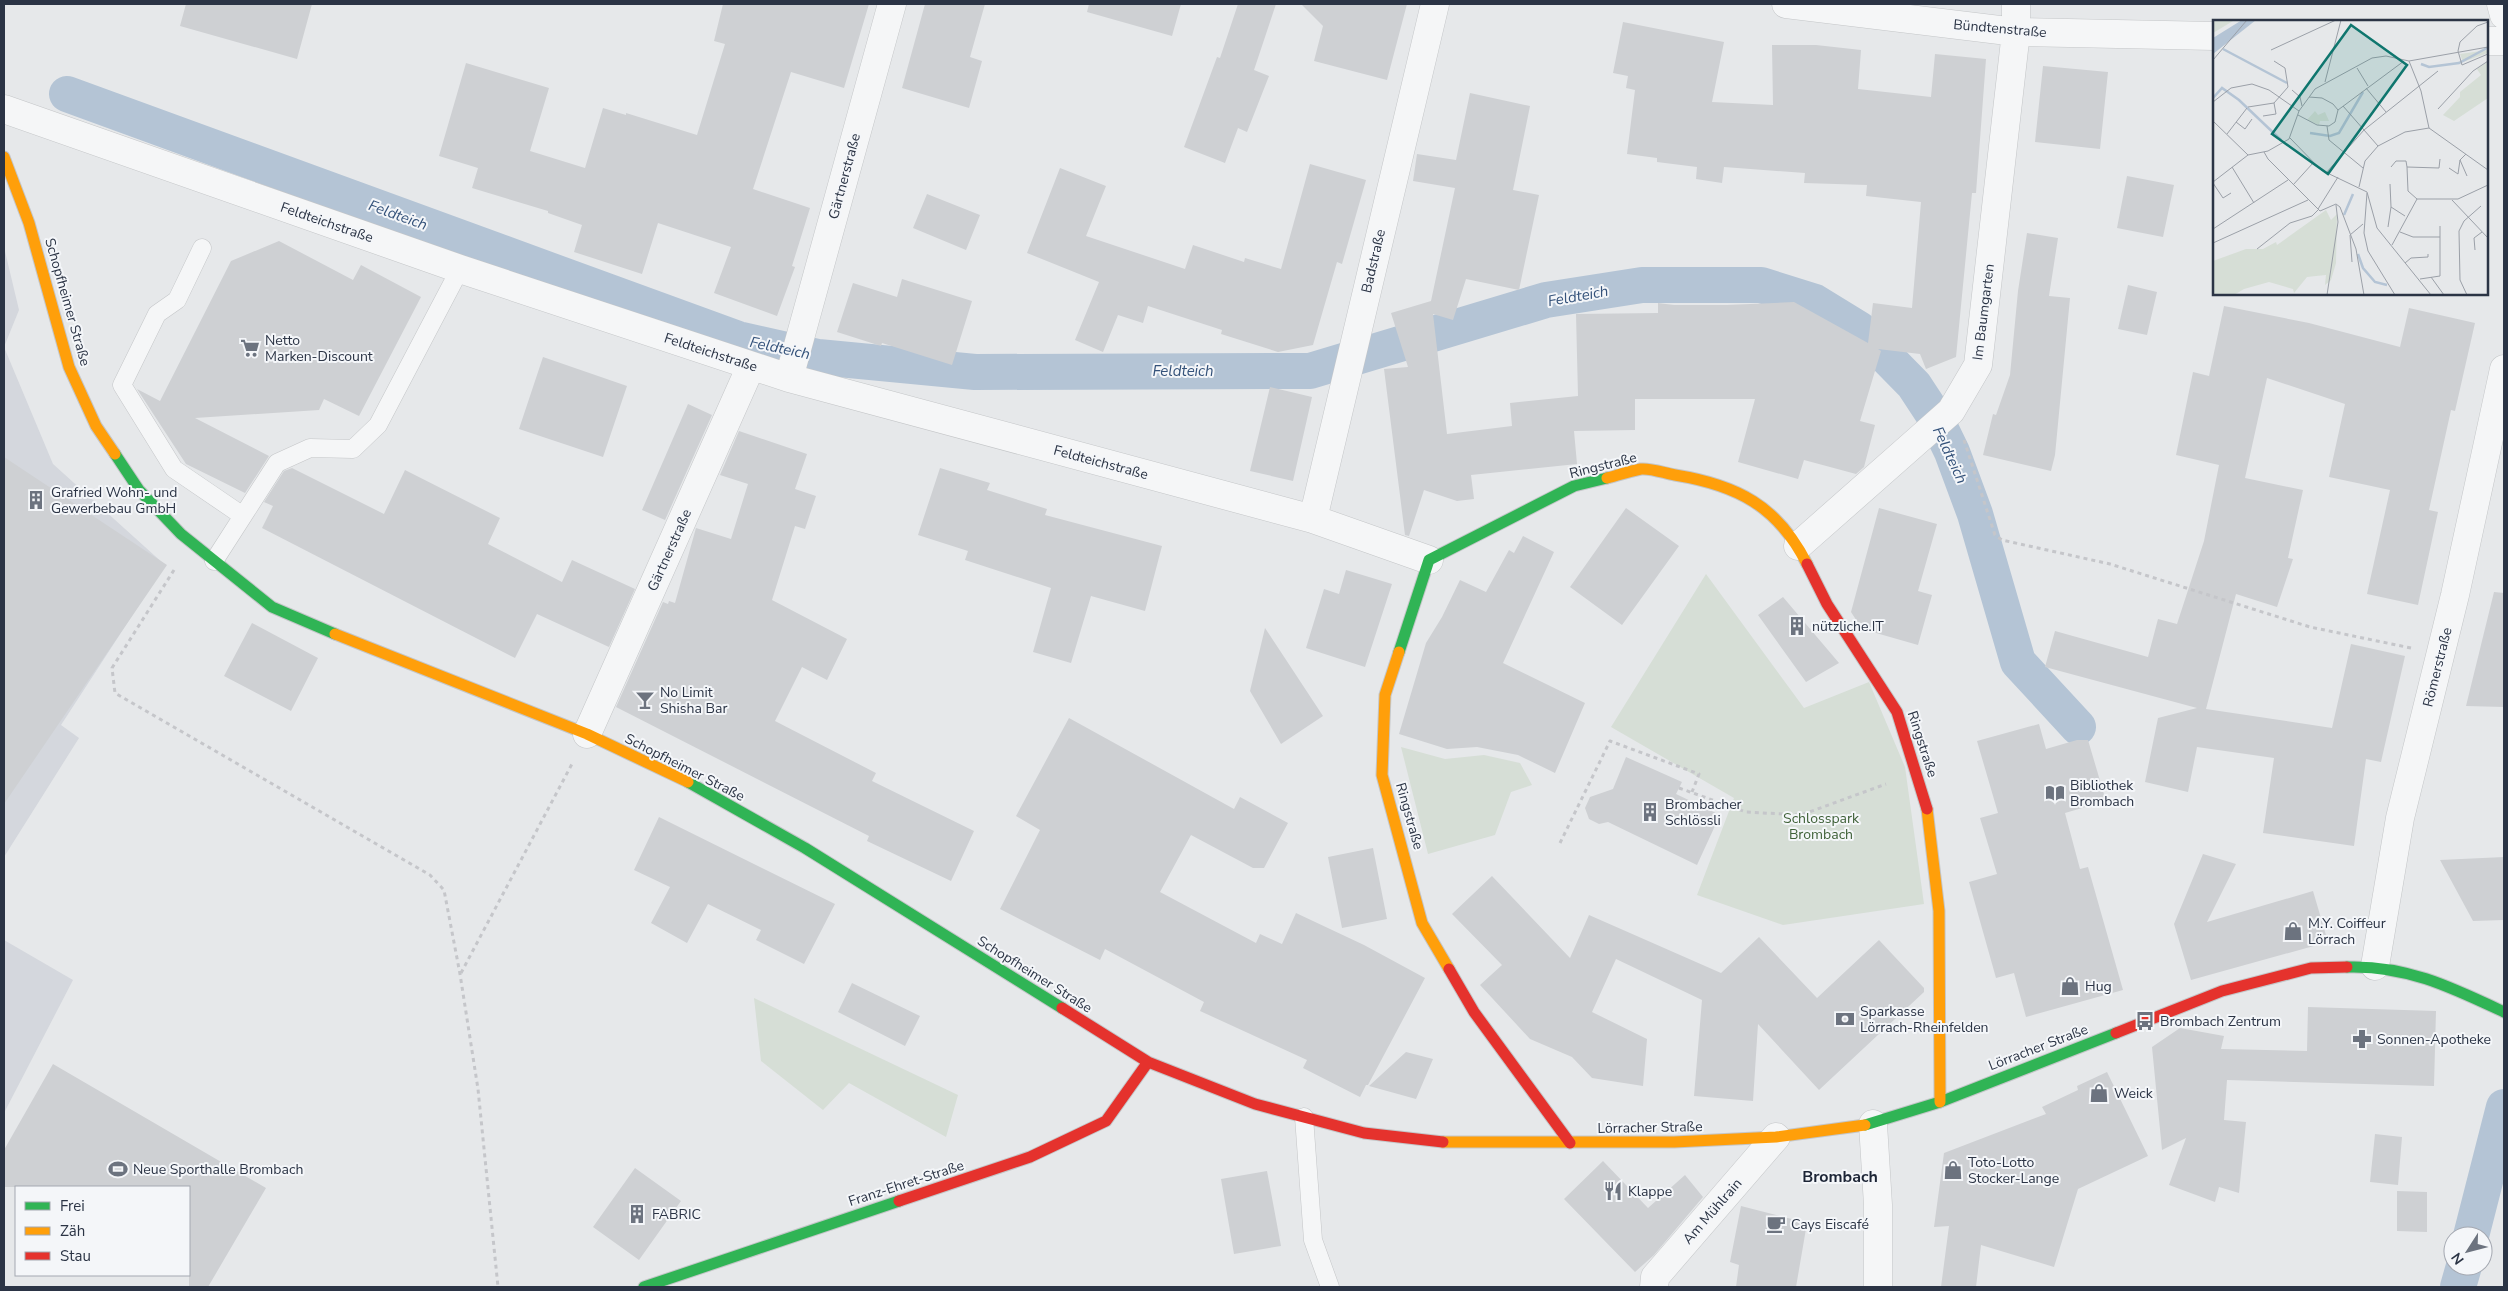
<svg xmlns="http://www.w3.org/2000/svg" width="2508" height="1291" viewBox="0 0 2508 1291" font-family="'Nunito Sans',sans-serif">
	<rect width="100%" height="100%" fill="#e6e8ea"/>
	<!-- built -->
	<path fill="#d4d7dd" d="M4,247L19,310L4,347L53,464L165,565L61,725L79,738L4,857Z
		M4,940L73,980L4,1113Z"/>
	<!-- green -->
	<path fill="#d6ded6" d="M1706,574L1804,708L1869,682L1905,767L1924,904L1783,925L1697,895L1734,798L1611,727Z
		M1401,747L1445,759L1484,755L1520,763L1532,785L1511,792L1495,835L1428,854Z
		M754,998L958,1095L946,1137L849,1083L823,1110L761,1061Z"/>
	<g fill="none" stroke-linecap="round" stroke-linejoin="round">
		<!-- canal -->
		<path stroke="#b4c4d5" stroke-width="36" d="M67,94L738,339L818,357L975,372L1310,371L1546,300L1642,285H1761L1815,302L1859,329L1914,385L1935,417L1952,452L1975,514L2018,662L2078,727
			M2471,1236L2504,1107
			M2458,1287L2464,1266"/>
	</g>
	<!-- building -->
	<path fill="#ced0d3" d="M186,4H312L297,59L180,26Z
		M723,4H869L844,88L791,72L753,189L810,208L792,266L795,267L777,316L714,293L731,247L658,223L642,274L574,252L582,225L548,213V211L472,188L478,168L439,156L466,63L549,88L530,151L585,168L603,108L626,115V113L697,135L725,44L714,41Z
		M925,4H985L970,57L982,61L969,108L902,88Z
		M1089,4H1181L1172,36L1087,12Z
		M1238,4H1276L1254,70L1269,76L1247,132L1238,128L1225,163L1184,147L1217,57L1220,58Z
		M1301,4H1407L1387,80L1314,61L1323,26Z
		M1623,22L1724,42L1712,102L1773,105L1772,45H1816L1861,50L1858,89L1931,97L1935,54L1986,59L1976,193H1972L1956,357L1926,369L1920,354L1878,349L1881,351L1860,421L1875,425L1864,467L1856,474L1804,460L1798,479L1738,462L1755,399H1635V430L1574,431L1577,464L1471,475L1474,499L1457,501L1424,490L1409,536L1405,535L1384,369L1408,367L1391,313L1431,301L1455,188L1413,181L1417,154L1456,160L1470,93L1530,106L1513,190L1539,195L1519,290L1466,279L1453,320L1433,314L1447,434L1512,426L1510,403L1578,396L1576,314L1658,313V303L1674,305H1727L1794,302L1868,343L1873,303L1912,308L1921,202L1866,196L1867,185L1804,183L1805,173L1724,167L1722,183L1696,179L1697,167L1657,162V158L1627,154L1635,90L1626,88L1628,76L1613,73Z
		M2043,66L2108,72L2100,149L2035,142Z
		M1310,164L1366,180L1342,264L1337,262L1313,345L1278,352L1221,334L1222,330L1148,306L1143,323L1118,315L1103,352L1075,340L1099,282L1027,253L1060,168L1106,186L1086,236L1185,269L1193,245L1244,262L1245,258L1281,269Z
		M2127,176L2174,185L2163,237L2117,228Z
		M927,194L980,215L966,250L913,228Z
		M2027,233L2058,238L2049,296L2070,298L2055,455L2051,471L1983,455L1993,414L1996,415L2010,375L2018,291Z
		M279,241L353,280L361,265L421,297L359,416L324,399L319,410L195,418L269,456L245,493L186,464L137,389L160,401L231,261Z
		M902,279L972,301L952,365L882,343L881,346L837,332L853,283L897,297Z
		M2128,285L2157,292L2147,335L2118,329Z
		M2224,306L2309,323L2400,347L2409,308L2475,323L2455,411L2451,410L2429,510L2438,512L2418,605L2367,594L2390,490L2329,477L2345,404L2267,378L2245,478L2303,490L2288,558L2293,559L2277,607L2236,594L2206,709L2332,728L2351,644L2405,656L2381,762L2366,759L2354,846L2263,833L2274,758L2197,747L2188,792L2145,782L2158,718L2197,708L2045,667L2055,631L2148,657L2158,619L2177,624L2204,541L2219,465L2176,455L2193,372L2209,376Z
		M543,357L627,386L603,457L519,429Z
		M1270,387L1312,397L1293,481L1250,471Z
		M688,404L712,415L665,520L642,510Z
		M739,431L807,454L795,489L816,496L805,529L795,526L772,600L847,639L827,680L802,667L775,721L876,773L872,781L974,831L951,881L867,841L869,836L616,707L663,602L668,604L669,601L675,603L696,528L731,539L748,484L720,475Z
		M4,457L167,565L4,804Z
		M292,468L384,514L405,470L500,518L488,544L562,582L572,560L635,589L609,647L537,614L515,658L262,528L273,506L264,502L284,471Z
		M940,468L990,483L987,490L1047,509L1045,515L1162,546L1145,611L1091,596L1071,663L1033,652L1051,588L965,560L968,551L918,535Z
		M1626,508L1679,546L1622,625L1570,587Z
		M1879,508L1937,524L1918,591L1932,595L1918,645L1862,629L1851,612Z
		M1523,536L1554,552L1503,663L1585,703L1555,773L1518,755L1477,747L1447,749L1399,734L1426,643L1442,617L1460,580L1486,592L1509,550L1514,553Z
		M1346,570L1392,584L1365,667L1306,648L1324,589L1339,594Z
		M2494,592L2504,593V707L2466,706Z
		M1783,597L1839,663L1806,682L1758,615Z
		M252,623L318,658L291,711L224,676Z
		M1265,628L1323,716L1281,744L1250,691Z
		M1069,718L1234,809L1240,797L1288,823L1264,868H1253L1191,835L1160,892L1256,943L1260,934L1282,944L1296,913L1364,945L1425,978L1368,1085H1366L1360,1097L1303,1068L1307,1060L1200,1011L1204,1002L1105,949L1100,960L1000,909L1040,830L1016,816Z
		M2039,724L2046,749L2077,740H2088L2106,801L2065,813L2080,869L2088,867L2123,990L2026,1017L2014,973L1996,978L1969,882L1997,874L1980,818L1998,813L1977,741Z
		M1626,757L1682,782L1676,794L1720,815L1697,865L1608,822L1599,824L1589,819L1585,808L1590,797L1613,789Z
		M659,817L835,904L804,964L756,940L761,930L708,904L687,943L651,923L670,887L634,870Z
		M1373,848L1387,919L1342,928L1328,857Z
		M2203,854L2236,864L2207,922L2313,891L2328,942L2191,980L2174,924Z
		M2504,857V920L2473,921L2440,860Z
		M1492,876L1570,958L1589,915L1721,973L1759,937L1817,998L1879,940L1924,988V992L1819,1090L1758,1024L1753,1101L1694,1096L1702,1000L1616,959L1592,1012L1647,1039L1643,1086L1592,1078L1572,1057L1530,1039L1480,985L1502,965L1452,914Z
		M852,983L920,1016L905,1046L838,1012Z
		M2308,1007L2436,1011L2434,1086L2227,1080L2224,1120L2246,1122L2239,1193L2219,1187L2215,1202L2169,1185L2186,1138L2162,1150L2152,1047L2180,1028L2224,1036L2221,1049L2307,1051Z
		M1406,1052L1433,1059L1416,1099L1369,1086Z
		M53,1064L266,1188L208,1287H189V1187H4V1150Z
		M2107,1072L2148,1156L2078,1189L2054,1267L1981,1245L1976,1287H1941L1949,1226L1934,1227L1944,1153L2046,1114L2042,1107L2078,1090L2077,1086Z
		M2375,1134L2402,1137L2398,1185L2370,1182Z
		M1603,1161L1648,1208L1685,1175L1703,1197L1654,1255L1635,1272L1564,1199Z
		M635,1168L681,1201L639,1260L593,1227Z
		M1267,1171L1281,1246L1234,1254L1221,1179Z
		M2397,1191L2427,1192V1232L2397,1231Z
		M1741,1206L1807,1223L1796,1287H1736L1739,1265L1730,1262Z"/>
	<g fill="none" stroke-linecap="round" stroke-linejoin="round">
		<!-- lane casing -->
		<g stroke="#c4c6c8" stroke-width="19">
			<path id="lane" d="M202,248L177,300L157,314L122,385L174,469L243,516
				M214,561L277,463L310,448L353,449L378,425L460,269
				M1304,1117L1313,1240L1330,1287"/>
		</g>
		<!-- street casing -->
		<g stroke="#c4c6c8" stroke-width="29">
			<path id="street" d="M1786,4L2016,32L2214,36
				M2501,4L2504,15
				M2487,41H2504
				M4,109L460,269L789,378L1313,519L1429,560
				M789,378L892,4
				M1313,519L1435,4
				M1798,546L1951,411L1978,365L2016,32V4
				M587,734L751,366
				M2375,966L2400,818L2455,595L2504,369
				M1873,1124L1878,1205V1287
				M1654,1287L1655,1277L1776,1137"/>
		</g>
		<!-- fast casing -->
		<g stroke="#c4c6c8" stroke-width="13">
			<path id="fast" d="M115,454L139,490L181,534L272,607L335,634
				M1399,652L1429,560L1574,486L1607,478
				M688,782L805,848L1062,1008
				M2347,967C2406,965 2451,987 2504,1012
				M1865,1125L1940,1102L2116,1033
				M644,1287L899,1201"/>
		</g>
		<!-- slow casing -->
		<g stroke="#c4c6c8" stroke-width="13">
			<path id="slow" d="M4,157L29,223L69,367L96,426L115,454
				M1607,478C1618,475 1630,471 1641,469C1651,468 1664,473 1675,475C1737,485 1778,506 1807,564
				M335,634L587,734L688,782
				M1399,652L1385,695L1382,775L1422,923L1449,969
				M1927,809L1939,911L1940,1102
				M1443,1142H1674L1776,1137L1865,1125"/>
		</g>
		<!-- jam casing -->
		<g stroke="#c4c6c8" stroke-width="13">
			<path id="jam" d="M1807,564L1827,604L1897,712L1927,809
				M1449,969L1474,1012L1570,1143
				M1062,1008L1148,1062L1255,1104L1364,1133L1443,1142
				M2116,1033L2222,991L2311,968L2347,967
				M899,1201L1030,1157L1106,1121L1148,1062"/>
		</g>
		<!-- path -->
		<path stroke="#c5c6ca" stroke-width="3" stroke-dasharray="4 4" stroke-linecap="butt" d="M1964,440L1995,535L2002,540L2110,564L2310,627L2411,648
			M174,570L112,668L115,693L430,875L444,890L460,974L478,1089L498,1287
			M1679,788L1746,812L1801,815L1886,784
			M1560,843L1610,741L1699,774L1692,792
			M461,973L573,762"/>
		<!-- lane -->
		<use href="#lane" stroke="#f5f6f7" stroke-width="18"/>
		<!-- street -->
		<use href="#street" stroke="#f5f6f7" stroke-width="28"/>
		<!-- fast -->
		<use href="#fast" stroke="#30b455" stroke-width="11"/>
		<!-- slow -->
		<use href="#slow" stroke="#ff9f0a" stroke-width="11"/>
		<!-- jam -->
		<use href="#jam" stroke="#e5322d" stroke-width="11"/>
	</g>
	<!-- icons -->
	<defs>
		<g id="supermarket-bare" transform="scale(1.5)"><path d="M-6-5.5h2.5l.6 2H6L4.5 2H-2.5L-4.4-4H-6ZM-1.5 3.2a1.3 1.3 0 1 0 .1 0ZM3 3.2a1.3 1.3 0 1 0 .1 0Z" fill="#6c737f" stroke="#f4f6f9" stroke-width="2.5" paint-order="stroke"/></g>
		<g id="building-bare" transform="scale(1.5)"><path d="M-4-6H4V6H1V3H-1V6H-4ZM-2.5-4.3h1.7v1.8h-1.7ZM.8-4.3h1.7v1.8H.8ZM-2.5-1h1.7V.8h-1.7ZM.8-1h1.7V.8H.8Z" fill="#6c737f" stroke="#f4f6f9" stroke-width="2.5" paint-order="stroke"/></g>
		<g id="bar-bare" transform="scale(1.5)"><path d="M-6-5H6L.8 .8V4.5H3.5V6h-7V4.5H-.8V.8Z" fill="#6c737f" stroke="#f4f6f9" stroke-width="2.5" paint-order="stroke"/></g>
		<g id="library-bare" transform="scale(1.5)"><path d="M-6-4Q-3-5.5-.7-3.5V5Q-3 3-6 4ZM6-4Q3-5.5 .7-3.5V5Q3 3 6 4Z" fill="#6c737f" stroke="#f4f6f9" stroke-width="2.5" paint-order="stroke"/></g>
		<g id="shop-bare" transform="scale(1.5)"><path d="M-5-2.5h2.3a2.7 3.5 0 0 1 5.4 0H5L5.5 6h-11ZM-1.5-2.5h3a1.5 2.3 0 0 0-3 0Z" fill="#6c737f" stroke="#f4f6f9" stroke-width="2.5" paint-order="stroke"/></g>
		<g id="bank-bare" transform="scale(1.5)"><path d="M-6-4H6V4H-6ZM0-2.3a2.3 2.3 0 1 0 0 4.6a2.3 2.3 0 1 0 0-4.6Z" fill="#6c737f" stroke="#f4f6f9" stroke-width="2.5" paint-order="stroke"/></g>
		<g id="bus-bare" transform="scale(1.5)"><path d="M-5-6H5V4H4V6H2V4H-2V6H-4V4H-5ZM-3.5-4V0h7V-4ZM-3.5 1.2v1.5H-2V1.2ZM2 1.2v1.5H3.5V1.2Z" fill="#6c737f" stroke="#f4f6f9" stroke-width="2.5" paint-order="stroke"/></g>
		<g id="pharmacy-bare" transform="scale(1.5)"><path d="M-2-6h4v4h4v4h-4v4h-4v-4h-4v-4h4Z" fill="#6c737f" stroke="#f4f6f9" stroke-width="2.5" paint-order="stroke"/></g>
		<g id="stadium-bare" transform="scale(1.5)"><path d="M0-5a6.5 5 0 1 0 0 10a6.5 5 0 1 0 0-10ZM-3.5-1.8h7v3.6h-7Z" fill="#6c737f" stroke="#f4f6f9" stroke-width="2.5" paint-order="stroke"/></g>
		<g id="restaurant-bare" transform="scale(1.5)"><path d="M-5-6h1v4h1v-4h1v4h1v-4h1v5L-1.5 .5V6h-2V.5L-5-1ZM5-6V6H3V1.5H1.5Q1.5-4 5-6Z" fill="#6c737f" stroke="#f4f6f9" stroke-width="2.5" paint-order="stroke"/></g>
		<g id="cafe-bare" transform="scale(1.5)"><path d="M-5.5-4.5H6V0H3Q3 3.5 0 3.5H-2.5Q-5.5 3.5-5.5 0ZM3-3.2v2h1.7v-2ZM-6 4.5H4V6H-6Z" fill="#6c737f" stroke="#f4f6f9" stroke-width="2.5" paint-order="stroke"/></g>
	</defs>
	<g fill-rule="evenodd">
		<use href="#supermarket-bare" x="250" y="348"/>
		<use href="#building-bare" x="36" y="500"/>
		<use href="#building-bare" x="1797" y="626"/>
		<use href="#bar-bare" x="645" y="700"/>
		<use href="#library-bare" x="2055" y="793"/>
		<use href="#building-bare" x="1650" y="812"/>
		<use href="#shop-bare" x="2293" y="931"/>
		<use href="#shop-bare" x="2070" y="986"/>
		<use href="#bank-bare" x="1845" y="1019"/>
		<use href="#bus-bare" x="2145" y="1021"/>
		<use href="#pharmacy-bare" x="2362" y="1039"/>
		<use href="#shop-bare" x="2099" y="1093"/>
		<use href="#stadium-bare" x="118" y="1169"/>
		<use href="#shop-bare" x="1953" y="1170"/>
		<use href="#restaurant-bare" x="1613" y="1191"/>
		<use href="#building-bare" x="637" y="1214"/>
		<use href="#cafe-bare" x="1776" y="1224"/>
	</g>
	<g text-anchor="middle" stroke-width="4" stroke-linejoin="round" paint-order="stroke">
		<!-- street labels -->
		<g font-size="14" fill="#2b3445" stroke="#f4f6f9">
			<text transform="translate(2000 28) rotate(5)" y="5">Bündtenstraße</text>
			<text transform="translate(844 176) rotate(-75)" y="5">Gärtnerstraße</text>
			<text transform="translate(327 222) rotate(19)" y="5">Feldteichstraße</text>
			<text transform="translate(1373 261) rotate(-77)" y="5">Badstraße</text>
			<text transform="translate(68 302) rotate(74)" y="5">Schopfheimer Straße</text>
			<text transform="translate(1983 312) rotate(-83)" y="5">Im Baumgarten</text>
			<text transform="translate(711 352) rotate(18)" y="5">Feldteichstraße</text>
			<text transform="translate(1101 462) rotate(15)" y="5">Feldteichstraße</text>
			<text transform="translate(1603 465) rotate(-14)" y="5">Ringstraße</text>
			<text transform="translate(669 550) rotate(-66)" y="5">Gärtnerstraße</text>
			<text transform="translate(2437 667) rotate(-76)" y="5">Römerstraße</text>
			<text transform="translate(1923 744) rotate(72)" y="5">Ringstraße</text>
			<text transform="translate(685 767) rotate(27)" y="5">Schopfheimer Straße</text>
			<text transform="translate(1410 816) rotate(74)" y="5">Ringstraße</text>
			<text transform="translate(1035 974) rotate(32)" y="5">Schopfheimer Straße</text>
			<text transform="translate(2038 1047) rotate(-21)" y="5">Lörracher Straße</text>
			<text transform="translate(1650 1127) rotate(-1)" y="5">Lörracher Straße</text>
			<text transform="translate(906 1183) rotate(-18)" y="5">Franz-Ehret-Straße</text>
			<text transform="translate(1712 1211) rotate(-49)" y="5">Am Mühlrain</text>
		</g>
		<!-- poi labels -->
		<g font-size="14" fill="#2b3445" stroke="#f4f6f9" text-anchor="start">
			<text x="265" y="345">Netto<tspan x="265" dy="16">Marken-Discount</tspan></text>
			<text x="51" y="497">Grafried Wohn- und<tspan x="51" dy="16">Gewerbebau GmbH</tspan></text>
			<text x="1812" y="631">nützliche.IT</text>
			<text x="660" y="697">No Limit<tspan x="660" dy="16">Shisha Bar</tspan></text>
			<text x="2070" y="790">Bibliothek<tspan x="2070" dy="16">Brombach</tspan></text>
			<text x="1665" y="809">Brombacher<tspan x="1665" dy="16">Schlössli</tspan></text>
			<text x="2308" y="928">M.Y. Coiffeur<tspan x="2308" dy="16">Lörrach</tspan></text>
			<text x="2085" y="991">Hug</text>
			<text x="1860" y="1016">Sparkasse<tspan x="1860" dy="16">Lörrach-Rheinfelden</tspan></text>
			<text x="2160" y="1026">Brombach Zentrum</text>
			<text x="2377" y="1044">Sonnen-Apotheke</text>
			<text x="2114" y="1098">Weick</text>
			<text x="1968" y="1167">Toto-Lotto<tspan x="1968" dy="16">Stocker-Lange</tspan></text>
			<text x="133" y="1174">Neue Sporthalle Brombach</text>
			<text x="1628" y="1196">Klappe</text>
			<text x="652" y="1219">FABRIC</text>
			<text x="1791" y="1229">Cays Eiscafé</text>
		</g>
		<!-- park labels -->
		<g font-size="14" fill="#3f6138" stroke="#f4f6f9">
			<text x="1821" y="823">Schlosspark<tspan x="1821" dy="16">Brombach</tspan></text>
		</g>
		<!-- water labels -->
		<g font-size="15" font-style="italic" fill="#34527a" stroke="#f4f6f9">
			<text transform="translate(398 215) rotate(20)" y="5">Feldteich</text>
			<text transform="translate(1578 296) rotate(-10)" y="5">Feldteich</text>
			<text transform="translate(780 348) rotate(12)" y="5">Feldteich</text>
			<text x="1183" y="376">Feldteich</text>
			<text transform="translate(1950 455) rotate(65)" y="5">Feldteich</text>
		</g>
		<!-- quarter labels -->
		<g font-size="16" font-weight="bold" fill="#1d2536" stroke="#f4f6f9">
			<text x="1840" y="1182">Brombach</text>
		</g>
	</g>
	<!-- overview -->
	<g transform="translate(2213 20)">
		<rect width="275" height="275" fill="#e6e8ea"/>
		<path d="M0,0H19L20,1L0,13ZM275,30V33L250,42L247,34ZM275,41V78L241,101L230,95L247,77V72L268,55L264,49ZM102,91L105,95L112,92L116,101H107L106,105L94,100ZM113,190L118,200L124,194L123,243L118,260L112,265L113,255L103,256L94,257L81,273L80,269L56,262L31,269L21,275H0V241L33,229H50L63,222L64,225Z" fill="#d6ded6"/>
		<path d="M29,0H43L0,34V18Z" fill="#b4c4d5"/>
		<path fill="none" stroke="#b4c4d5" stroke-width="2.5" d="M10,29L74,63M208,44L216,47L246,43L274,28M0,78L9,68L26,80L68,120M97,113L117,116L126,113L150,72M131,195L140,174M145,234L150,248L162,262L174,265"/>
		<path fill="none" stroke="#9ba0a8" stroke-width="1" d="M275,2L264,6L247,22L245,31L249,45L275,34M58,30L123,0M0,40L34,0M196,41L208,71L216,108L275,150M144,48L155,66M112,62L128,0M153,68L173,92M79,70L87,77L89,86M0,82L18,68L39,64L56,70L86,91M130,86L165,126M35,87L61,83L75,67L72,48L61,41M225,89L260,51L275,41M125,90L191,41M85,95L104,105L116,106L122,102L125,90L120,84L109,78L96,77M50,96L63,94L61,83M0,101L35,135M23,102L32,109L39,99M114,106L116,120L150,148M14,114L34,88M77,118L108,150L154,172L164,208L218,275M51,132L55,139L107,191L123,184M253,134L247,140L254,156M19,147L41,183M178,147L183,141H193L194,147M236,148L245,154L247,140M113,153L151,110L225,51M0,162L35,135L55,131L76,119L86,91L102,69L159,38L173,36L196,41L275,27M0,163L10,178L18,173M177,164L178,187L192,196M80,165L100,143M146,167L152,141L165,126L192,112L216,108M154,173L151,213L155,231L182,275M204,179L195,171L194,147L226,148L227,139M239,180L275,218M123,184L127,187L143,229L151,275M105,189L125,157M175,207L178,187M0,209L75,160M187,212L200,217H227M0,223L95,180M179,225L204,179H245L275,165M44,229L77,203L99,196L106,189M262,230L261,218L269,212M139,242L137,215L150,204M192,243L198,238L215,237V234M218,257L231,275M207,259L227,256V206M114,275L125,202L123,185M254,275L247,260L246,211L251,201L268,186"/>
		<path fill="#0f766e" fill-opacity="0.15" stroke="#0f766e" stroke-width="2.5" d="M138,5L194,45L115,154L59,114Z"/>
		<rect width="275" height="275" fill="none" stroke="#2b3445" stroke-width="2.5"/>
	</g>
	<!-- border -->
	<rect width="2508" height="1291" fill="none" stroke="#2b3445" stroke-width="10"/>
	<!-- legend -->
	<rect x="15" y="1186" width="175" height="90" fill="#f4f6f9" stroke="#a4a8b1"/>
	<rect x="25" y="1202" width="25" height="8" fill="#30b455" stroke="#a4a8b1"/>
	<text x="60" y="1211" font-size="15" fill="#2b3445">Frei</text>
	<rect x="25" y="1227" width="25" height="8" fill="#ff9f0a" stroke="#a4a8b1"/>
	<text x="60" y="1236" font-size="15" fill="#2b3445">Zäh</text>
	<rect x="25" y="1252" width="25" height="8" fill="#e5322d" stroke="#a4a8b1"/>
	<text x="60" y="1261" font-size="15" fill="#2b3445">Stau</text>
	<!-- north arrow -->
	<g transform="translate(2468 1251) rotate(234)"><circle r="24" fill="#f4f6f9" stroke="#a4a8b1"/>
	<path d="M0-4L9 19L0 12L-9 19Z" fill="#6c737f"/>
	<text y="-8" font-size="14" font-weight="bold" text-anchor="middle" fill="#2b3445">N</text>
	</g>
</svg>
